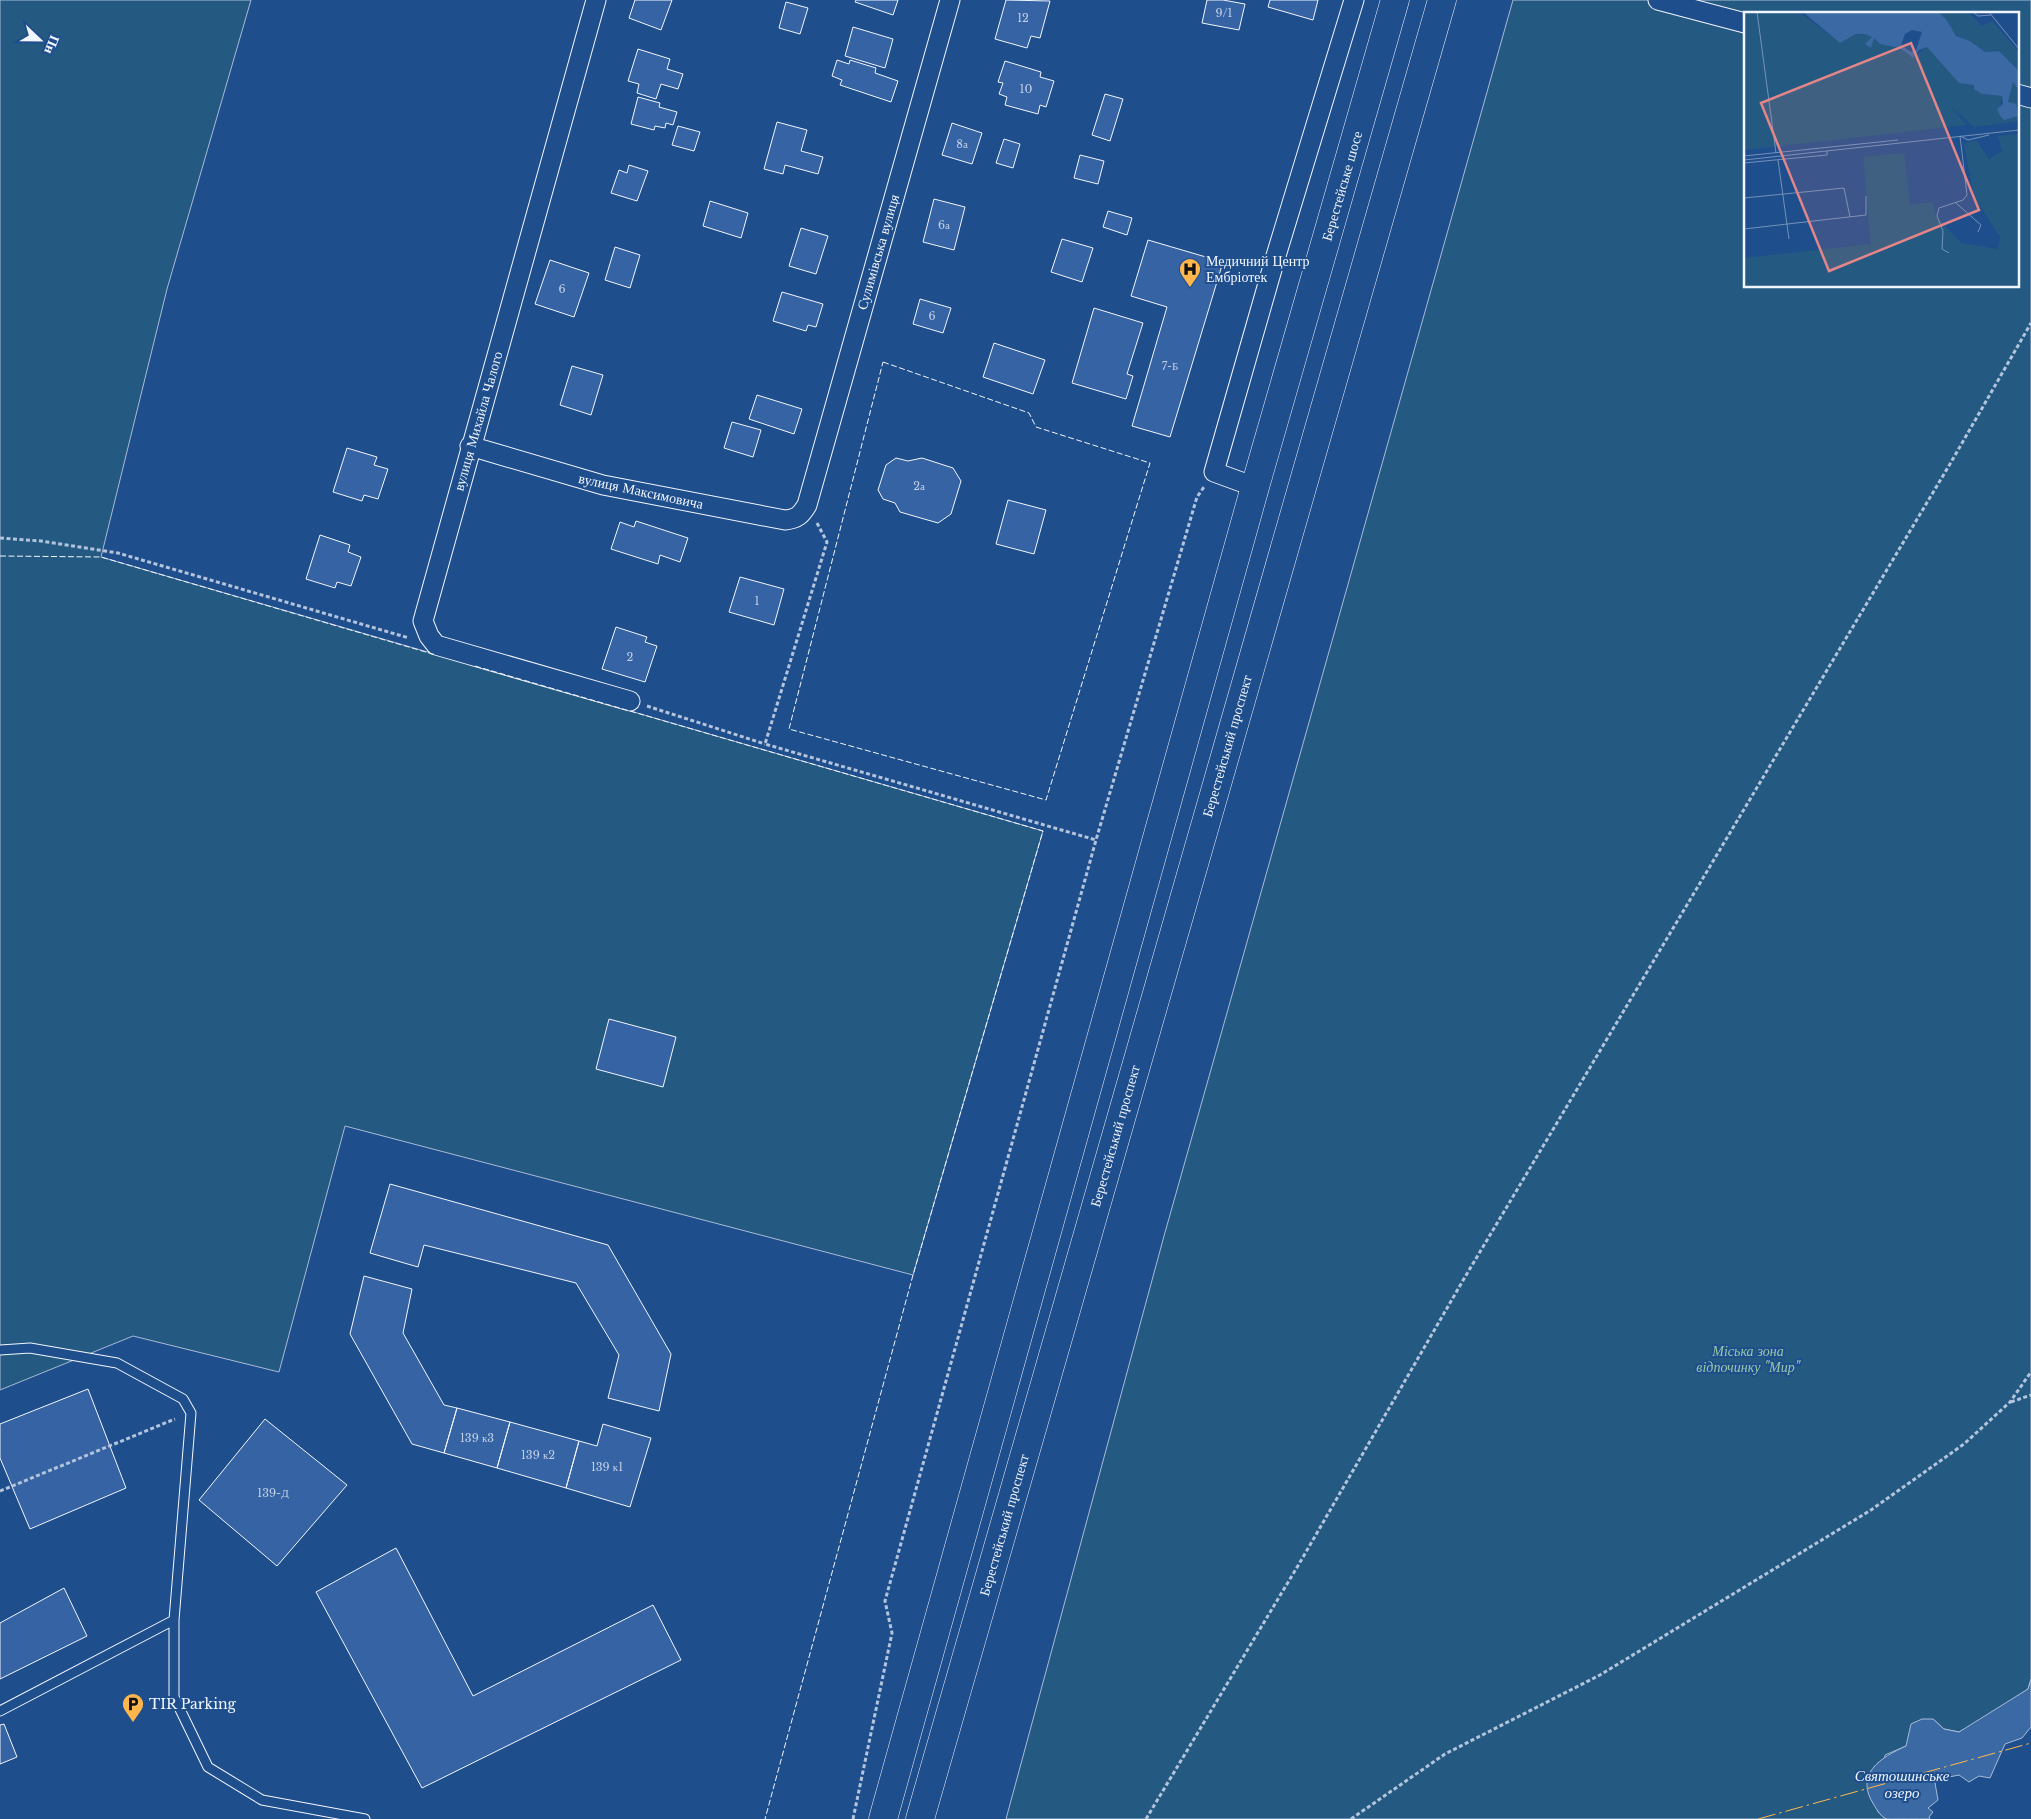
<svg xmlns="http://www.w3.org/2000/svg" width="2031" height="1819" viewBox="0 0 2031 1819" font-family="'Libre Baskerville',serif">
	<rect width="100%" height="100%" fill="#1f4e8c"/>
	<!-- green -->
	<path fill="#245a82" stroke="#a8bbd7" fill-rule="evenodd" d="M0,0H251L167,289L101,557L1043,831L913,1275L345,1126L279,1372L133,1336L0,1390Z
		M1513,0H2031V1679L2028,1689L1994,1713L1959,1732L1944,1729L1933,1719L1906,1746L1885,1755L1878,1812L1886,1819H1006L1164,1236ZM1745,14H2017V286H1745Z"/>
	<!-- water -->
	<path fill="#3b69a3" stroke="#a8bbd7" d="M2031,1679V1727L2022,1738L2005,1744L1990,1778L1979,1776L1969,1782L1959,1775L1944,1778L1935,1783L1938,1800L1928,1808L1933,1812L1929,1817L1930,1819C1918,1819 1898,1819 1887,1819C1881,1817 1877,1810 1874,1805C1854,1774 1880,1758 1906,1746L1911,1724L1922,1719H1933L1944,1729L1959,1732L2028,1689Z"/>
	<!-- building -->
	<path fill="#3563a3" stroke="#f2f6ff" d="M635,0H672L661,30L629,18Z
		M856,0H898L893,15L855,2Z
		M1006,0L1050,1L1040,38L1031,36L1027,48L995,39Z
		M1207,0H1223L1245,4L1239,30L1202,23Z
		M1270,0H1318L1313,20L1268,7Z
		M786,2L808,8L800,34L779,28Z
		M853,27L893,39L885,68L845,56Z
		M638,49L670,59L667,69L683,74L678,89L661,84L656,99L637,93L639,84L628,81Z
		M837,60L849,64L850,60L876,68L875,73L898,81L891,102L840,85L842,80L832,76Z
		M1005,61L1041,72L1040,77L1054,81L1046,107L1040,105L1038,114L1005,105L1007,97L999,94L1003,83L998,82Z
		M1105,94L1123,99L1110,141L1092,135Z
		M638,97L660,103L659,107L677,112L673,125L666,123L665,128L655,126L654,130L631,124Z
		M777,122L807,130L801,151L823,157L818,174L785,165L783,174L764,169Z
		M952,123L982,133L972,164L942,155Z
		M678,126L700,132L694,151L672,145Z
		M1004,139L1020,144L1013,168L996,163Z
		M1080,155L1104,161L1098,184L1074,178Z
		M629,165L648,171L637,201L611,193L619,170L627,173Z
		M934,199L965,207L954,250L923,242Z
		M710,201L748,213L741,238L703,226Z
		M1108,211L1132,218L1127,235L1103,227Z
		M801,228L828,236L816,274L789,266Z
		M1062,239L1093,248L1082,282L1051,272Z
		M1148,240L1223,262L1170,437L1132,426L1167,307L1131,296Z
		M615,247L640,255L630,288L605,280Z
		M550,260L589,273L574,317L535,304Z
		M782,292L823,304L816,327L808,325L806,331L773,321Z
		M920,299L951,308L943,333L913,324Z
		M1094,308L1143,323L1127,374L1133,376L1126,399L1072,383Z
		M994,343L1045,360L1033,394L983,377Z
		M572,366L603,375L591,415L560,405Z
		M757,395L802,409L794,434L749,419Z
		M732,422L761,430L753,457L724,448Z
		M347,448L377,457L374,465L388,469L378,499L364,495L362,501L333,492Z
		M896,458L908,461L922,458L953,468L961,481L951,514L938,523L900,512L895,503L883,499L878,490L886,465Z
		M1008,500L1046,510L1034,554L996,544Z
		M636,521L688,538L680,562L660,555L658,564L611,549L620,522L634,527Z
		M320,535L350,545L348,552L361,557L351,586L337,582L335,588L306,579Z
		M740,577L784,589L774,625L729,612Z
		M616,627L647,637L645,642L657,646L645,682L602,669Z
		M609,1019L676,1037L663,1087L596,1069Z
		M390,1184L608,1245L671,1354L659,1411L608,1398L619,1355L576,1283L424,1245L418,1267L370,1253Z
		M364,1276L412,1289L403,1333L444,1405L457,1408L444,1453L412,1444L350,1334Z
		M88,1389L126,1488L30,1529L0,1458V1424Z
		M457,1408L510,1422L497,1468L444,1453Z
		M265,1419L347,1485L277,1566L199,1500Z
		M510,1422L579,1441L566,1488L497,1468Z
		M603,1424L651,1438L630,1507L566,1488L579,1441L597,1446Z
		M396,1548L473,1696L653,1605L681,1660L422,1788L316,1592Z
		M64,1588L87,1636L0,1679V1623Z
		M4,1724L17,1757L0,1764V1725Z"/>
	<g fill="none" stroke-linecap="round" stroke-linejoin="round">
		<!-- lane casing -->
		<g stroke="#f2f6ff" stroke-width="11">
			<path id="lane" d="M0,1350L30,1348L117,1363L183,1399L191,1413L174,1620V1697L208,1767L262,1800L365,1819
				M0,1711L174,1620"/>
		</g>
		<!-- street casing -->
		<g stroke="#f2f6ff" stroke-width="21">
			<path id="street" d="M596,0C540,207 479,414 423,621L429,636L436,645L630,701
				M1658,0L1745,23
				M2017,94L2031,98
				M470,446L603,485L785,520C797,519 801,515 807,505L950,0
				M1255,487L1214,472L1275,259L1354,0"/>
		</g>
		<!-- highway casing -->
		<g stroke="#f2f6ff" stroke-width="29">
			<path id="highway" d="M883,1819L1255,487L1395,0
				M920,1819L1442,0"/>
		</g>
		<!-- path -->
		<path stroke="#b3c4dc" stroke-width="3" stroke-dasharray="4 2.5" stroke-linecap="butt" d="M817,523L827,542L765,744L1096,840
			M0,538L41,541L118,553L409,638
			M647,706L765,744
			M2011,1402L2031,1395
			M0,1491L175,1419
			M853,1819L892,1633L885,1601L1096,840L1197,497L1204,487
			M1146,1819L1299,1564L1465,1277L1950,464L2031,323
			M1351,1819L1445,1754L1600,1675L1871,1510L1964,1444L2010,1402L2031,1372"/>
		<!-- lane -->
		<use href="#lane" stroke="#1f4e8c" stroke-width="9"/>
		<!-- street -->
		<use href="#street" stroke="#1f4e8c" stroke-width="19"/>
		<!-- highway -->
		<use href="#highway" stroke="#1f4e8c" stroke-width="28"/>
		<!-- fence -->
		<path stroke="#f2f6ff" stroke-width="1" stroke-dasharray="6 2.5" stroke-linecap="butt" d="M883,362L1029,413L1036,427L1150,463L1046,800L789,729Z
			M0,556L101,557L436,655
			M475,666L1043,831L913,1275L765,1819"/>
		<!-- power -->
		<path stroke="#ffb74d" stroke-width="1" stroke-dasharray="18 4 2.5 4" stroke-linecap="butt" d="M1758,1819L2031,1743"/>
	</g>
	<!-- icons -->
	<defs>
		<g id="hospital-pin" transform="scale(1.125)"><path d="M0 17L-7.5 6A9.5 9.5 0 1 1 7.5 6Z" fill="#ffb74d" stroke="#1f4e8c"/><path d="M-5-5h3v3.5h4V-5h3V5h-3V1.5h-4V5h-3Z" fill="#111"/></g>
		<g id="parking-pin" transform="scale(1.125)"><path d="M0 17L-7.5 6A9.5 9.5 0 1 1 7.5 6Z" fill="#ffb74d" stroke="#1f4e8c"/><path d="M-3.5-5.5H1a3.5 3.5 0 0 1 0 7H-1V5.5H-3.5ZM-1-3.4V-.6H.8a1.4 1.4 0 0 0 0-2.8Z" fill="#111"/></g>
	</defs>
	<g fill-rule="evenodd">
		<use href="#hospital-pin" x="1190" y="269"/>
		<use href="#parking-pin" x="133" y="1704"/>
	</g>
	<g text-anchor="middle" stroke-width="4" stroke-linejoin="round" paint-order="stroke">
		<!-- number labels -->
		<g font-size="11" fill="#c3d1e8">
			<text x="1224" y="17">9/1</text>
			<text x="1023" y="22">12</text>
			<text x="1026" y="93">10</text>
			<text x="962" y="148">8а</text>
			<text x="944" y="229">6а</text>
			<text x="562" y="293">6</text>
			<text x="932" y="320">6</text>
			<text x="1170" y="370">7-Б</text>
			<text x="919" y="490">2а</text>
			<text x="757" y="605">1</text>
			<text x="630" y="661">2</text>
			<text x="477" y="1442">139 к3</text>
			<text x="538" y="1459">139 к2</text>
			<text x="607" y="1471">139 к1</text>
			<text x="273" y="1497">139-Д</text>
		</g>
		<!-- street labels -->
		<g font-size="14" fill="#f2f6ff" stroke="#1f4e8c">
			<text transform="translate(1342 186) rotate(-74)" y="5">Берестейське шосе</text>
			<text transform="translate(878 252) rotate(-74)" y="5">Сулимівська вулиця</text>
			<text transform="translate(478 421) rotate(-74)" y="5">вулиця Михайла Чалого</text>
			<text transform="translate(641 491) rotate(12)" y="5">вулиця Максимовича</text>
			<text transform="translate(1227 746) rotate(-74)" y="5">Берестейський проспект</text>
			<text transform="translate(1115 1136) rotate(-74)" y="5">Берестейський проспект</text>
			<text transform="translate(1004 1525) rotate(-74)" y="5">Берестейський проспект</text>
		</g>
		<!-- poi labels -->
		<g font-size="14" fill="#f2f6ff" stroke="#1f4e8c" text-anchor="start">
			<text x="1206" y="266">Медичний Центр<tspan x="1206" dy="16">Ембріотек</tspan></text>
			<text x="149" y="1709">TIR Parking</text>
		</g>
		<!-- park labels -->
		<g font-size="14" font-style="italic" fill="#97c8a6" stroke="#1f4e8c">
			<text x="1748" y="1356">Міська зона<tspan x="1748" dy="16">відпочинку "Мир"</tspan></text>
		</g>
		<!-- water labels -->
		<g font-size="15" font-style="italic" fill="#f2f6ff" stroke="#1f4e8c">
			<text x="1902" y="1781">Святошинське<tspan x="1902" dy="17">озеро</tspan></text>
		</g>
	</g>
	<!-- overview -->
	<g transform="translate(1744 12)">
		<rect width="275" height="275" fill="#1f4e8c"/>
		<path d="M0,0H55L96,31L111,23L120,22L128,25L126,29L130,26L136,32L156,35L165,44H172L183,34L215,71L230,73L238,82L258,84L256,95L267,106L275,104V109L230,115L206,94L223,113L0,138ZM194,0H224L238,14L248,9L275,40V58L254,38L241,40L226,29L212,24L202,7ZM269,70L275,78V99L271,92L264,91ZM275,122V275H0V246L127,232L119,145L160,141L166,193L189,190L191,203L217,231L254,237L256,225L230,185L220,132L232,128L245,147L258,139L254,124Z" fill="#245a82"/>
		<path d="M59,0H194L202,7L212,24L226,29L241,40L255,39L275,59V78L269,70L264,90L272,92L275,104L260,108L257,105L253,97L259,92L258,84L238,82L230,77V73L215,71L183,35L175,38L169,46L156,36L136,32L130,26L127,36L121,32L128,25L120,22H112L96,31ZM168,18L178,20L172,38L167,40L157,33L161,22Z" fill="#3b69a3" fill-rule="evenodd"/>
		<path fill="none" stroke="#7391ba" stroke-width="1" d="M13,0L32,141M229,0L234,4L247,3M245,0L275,37M0,144L154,128M0,148L275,118M34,148L45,227M0,151L83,143V139M0,186L100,176L106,205M212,191L237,213L234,220M0,217L122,203V184M205,241L198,237L199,219L193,204L195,196L219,188L223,183L216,124L224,128L245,123"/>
		<path fill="#e38589" fill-opacity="0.15" stroke="#e38589" stroke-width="2.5" d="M167,31L235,198L85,259L17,91Z"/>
		<rect width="275" height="275" fill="none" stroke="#f2f6ff" stroke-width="2.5"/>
	</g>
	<!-- north arrow -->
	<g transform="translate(40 40) rotate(112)" stroke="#1f4e8c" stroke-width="4" paint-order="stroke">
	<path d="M0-4L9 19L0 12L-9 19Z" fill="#f2f6ff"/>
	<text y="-8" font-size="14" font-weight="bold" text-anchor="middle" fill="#f2f6ff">Пн</text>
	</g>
</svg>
